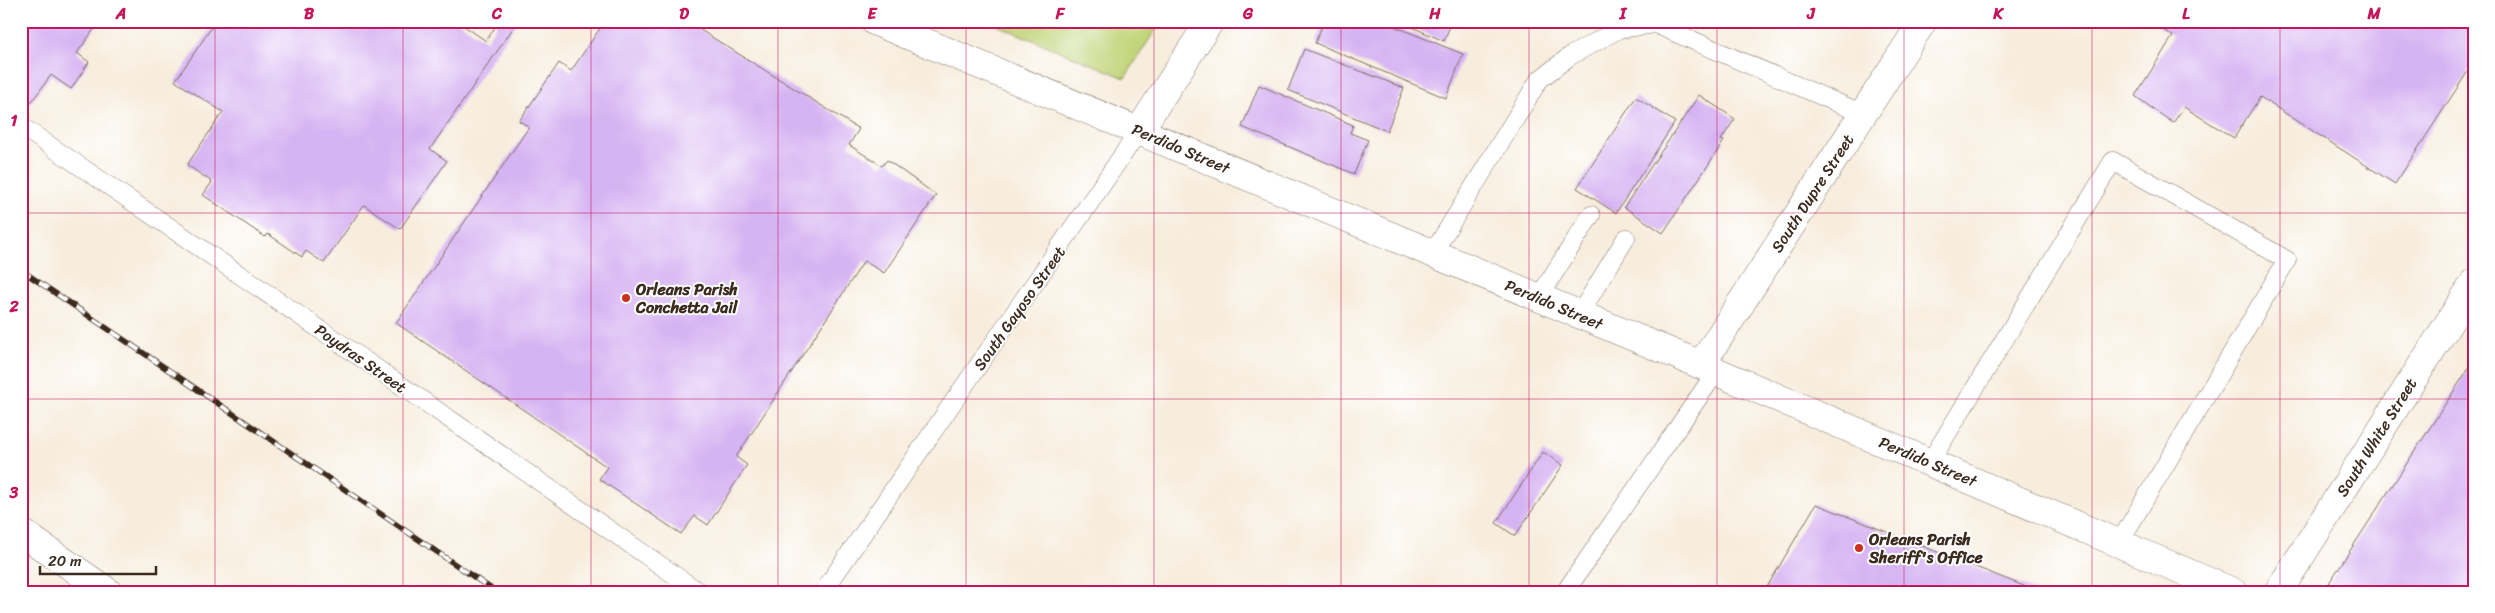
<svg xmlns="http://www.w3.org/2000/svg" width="2495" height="613" viewBox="0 0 2495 613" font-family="Sriracha,sans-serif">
	<rect width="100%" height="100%" fill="#fff"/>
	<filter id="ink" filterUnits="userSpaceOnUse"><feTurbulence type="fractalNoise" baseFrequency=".02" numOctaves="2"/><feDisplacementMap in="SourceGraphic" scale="10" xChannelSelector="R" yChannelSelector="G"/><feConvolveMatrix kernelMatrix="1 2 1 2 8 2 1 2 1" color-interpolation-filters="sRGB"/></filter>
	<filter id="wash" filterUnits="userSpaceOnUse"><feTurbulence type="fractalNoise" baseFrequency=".0096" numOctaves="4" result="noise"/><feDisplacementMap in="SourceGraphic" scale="20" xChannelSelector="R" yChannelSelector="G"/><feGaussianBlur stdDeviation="1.12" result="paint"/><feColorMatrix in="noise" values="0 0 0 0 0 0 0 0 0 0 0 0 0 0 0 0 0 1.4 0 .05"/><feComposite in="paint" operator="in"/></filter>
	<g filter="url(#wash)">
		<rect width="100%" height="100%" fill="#f7eddd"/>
		<!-- green -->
		<path fill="#c1d478" stroke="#7e7f4b" d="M987,21H1161L1125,78Z"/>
		<g id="blocks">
			<!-- building -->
			<path fill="#d6b3f2" d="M21,21H100L77,53L89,62L71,89L51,75L30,104L21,98Z
				M216,21H457L486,41L499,21H518L430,149L447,161L400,229L364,205L324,263L306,251L302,257L268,234L265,237L203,195L212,182L187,165L223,112L175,81Z
				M605,21H686L859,129L849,145L882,166L887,160L936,195L884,273L864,261L736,457L747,465L708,525L695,516L681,534L599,479L607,467L396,323L529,127L519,121L559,63L571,71Z
				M1324,21H1381L1463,54L1446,98L1315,43Z
				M1398,21H1452L1444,41Z
				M2150,21H2474V62L2395,184L2260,97L2234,138L2184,107L2173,123L2135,96L2173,36Z
				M1304,49L1404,88L1387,131L1288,90Z
				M1259,85L1353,125L1350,133L1368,140L1354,174L1242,127Z
				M1699,95L1735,119L1721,140L1724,141L1663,233L1624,207Z
				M1636,97L1675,122L1616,213L1577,188Z
				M2474,360V592H2350L2329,583Z
				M1543,452L1563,465L1515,536L1496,523Z
				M1816,504L2039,592H1764Z"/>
		</g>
	</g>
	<g filter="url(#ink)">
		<use href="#blocks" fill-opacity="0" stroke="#7d6e61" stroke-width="1"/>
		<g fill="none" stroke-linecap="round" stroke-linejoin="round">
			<!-- lane casing -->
			<g stroke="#7d6e61" stroke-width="19">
				<path id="lane" d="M21,126L334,339L699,592
					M1433,253L1539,80L1570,56L1619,29L1655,24L1863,114
					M1539,297L1591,215
					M1579,315L1626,238
					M1930,462L2113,161L2287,260L2119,543
					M823,592L1139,131
					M1565,592L1716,372"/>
			</g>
			<!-- street casing -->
			<g stroke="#7d6e61" stroke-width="29">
				<path id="street" d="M874,21L1701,365L2233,592
					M1139,131L1210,21
					M1701,365L1923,21
					M2278,592L2474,283"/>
			</g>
			<!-- highway casing -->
			<g stroke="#7d6e61" stroke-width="29">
				<path id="highway" d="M21,532L108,592"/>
			</g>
			<!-- lane -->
			<use href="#lane" stroke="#fff" stroke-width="18"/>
			<!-- street -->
			<use href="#street" stroke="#fff" stroke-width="28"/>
			<!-- highway -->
			<use href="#highway" stroke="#fff" stroke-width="28"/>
			<!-- rail casing -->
			<g stroke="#3b2a1e" stroke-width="5.5">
				<path id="rail" d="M21,270L496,592"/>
			</g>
			<!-- rail -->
			<use href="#rail" stroke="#fff" stroke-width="4" stroke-dasharray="11" stroke-linecap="butt"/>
		</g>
	</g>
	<!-- grid -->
	<path fill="none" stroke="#c2185b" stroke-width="1" stroke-opacity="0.55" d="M215,21V592M403,21V592M591,21V592M778,21V592M966,21V592M1154,21V592M1341,21V592M1529,21V592M1717,21V592M1904,21V592M2092,21V592M2280,21V592M21,213H2474M21,399H2474"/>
	<!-- markers -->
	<g fill="#c8321e" stroke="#fff" stroke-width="2">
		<circle cx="626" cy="298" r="5"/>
		<circle cx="1859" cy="548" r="5"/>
	</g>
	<g text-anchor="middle" stroke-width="4" stroke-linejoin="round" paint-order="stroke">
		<!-- street labels -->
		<g font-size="16" fill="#3b2a1e" stroke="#fff">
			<text transform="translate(1181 148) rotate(23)" y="6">Perdido Street</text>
			<text transform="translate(1812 193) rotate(-57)" y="6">South Dupre Street</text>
			<text transform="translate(1554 304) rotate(23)" y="6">Perdido Street</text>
			<text transform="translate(1019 308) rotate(-55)" y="6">South Gayoso Street</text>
			<text transform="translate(361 358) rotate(35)" y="6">Poydras Street</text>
			<text transform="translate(2376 437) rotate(-58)" y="6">South White Street</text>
			<text transform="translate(1928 461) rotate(23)" y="6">Perdido Street</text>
		</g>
		<!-- poi labels -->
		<g font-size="16" font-weight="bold" fill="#3b2a1e" stroke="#fff" text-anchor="start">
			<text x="636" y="295">Orleans Parish<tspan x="636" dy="18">Conchetta Jail</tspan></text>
			<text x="1869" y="545">Orleans Parish<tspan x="1869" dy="18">Sheriff's Office</tspan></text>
		</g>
	</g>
	<!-- margin -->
	<rect width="2495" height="613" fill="none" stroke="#fff" stroke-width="55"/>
	<!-- scale -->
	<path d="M40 566v8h116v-8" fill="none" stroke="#3b2a1e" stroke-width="2.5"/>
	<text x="48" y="566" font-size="15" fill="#3b2a1e" stroke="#ffffff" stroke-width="4" paint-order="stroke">20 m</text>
	<rect x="28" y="28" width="2440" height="558" fill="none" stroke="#c2185b" stroke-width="2"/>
	<g font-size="16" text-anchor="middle" font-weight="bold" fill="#c2185b">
		<text x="121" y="19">A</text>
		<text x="309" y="19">B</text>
		<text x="497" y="19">C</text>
		<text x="684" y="19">D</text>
		<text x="872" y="19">E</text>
		<text x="1060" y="19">F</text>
		<text x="1248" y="19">G</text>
		<text x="1435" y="19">H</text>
		<text x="1623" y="19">I</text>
		<text x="1811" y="19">J</text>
		<text x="1998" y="19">K</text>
		<text x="2186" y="19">L</text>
		<text x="2374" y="19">M</text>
		<text x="14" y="126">1</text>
		<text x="14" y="312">2</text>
		<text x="14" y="498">3</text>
	</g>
</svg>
